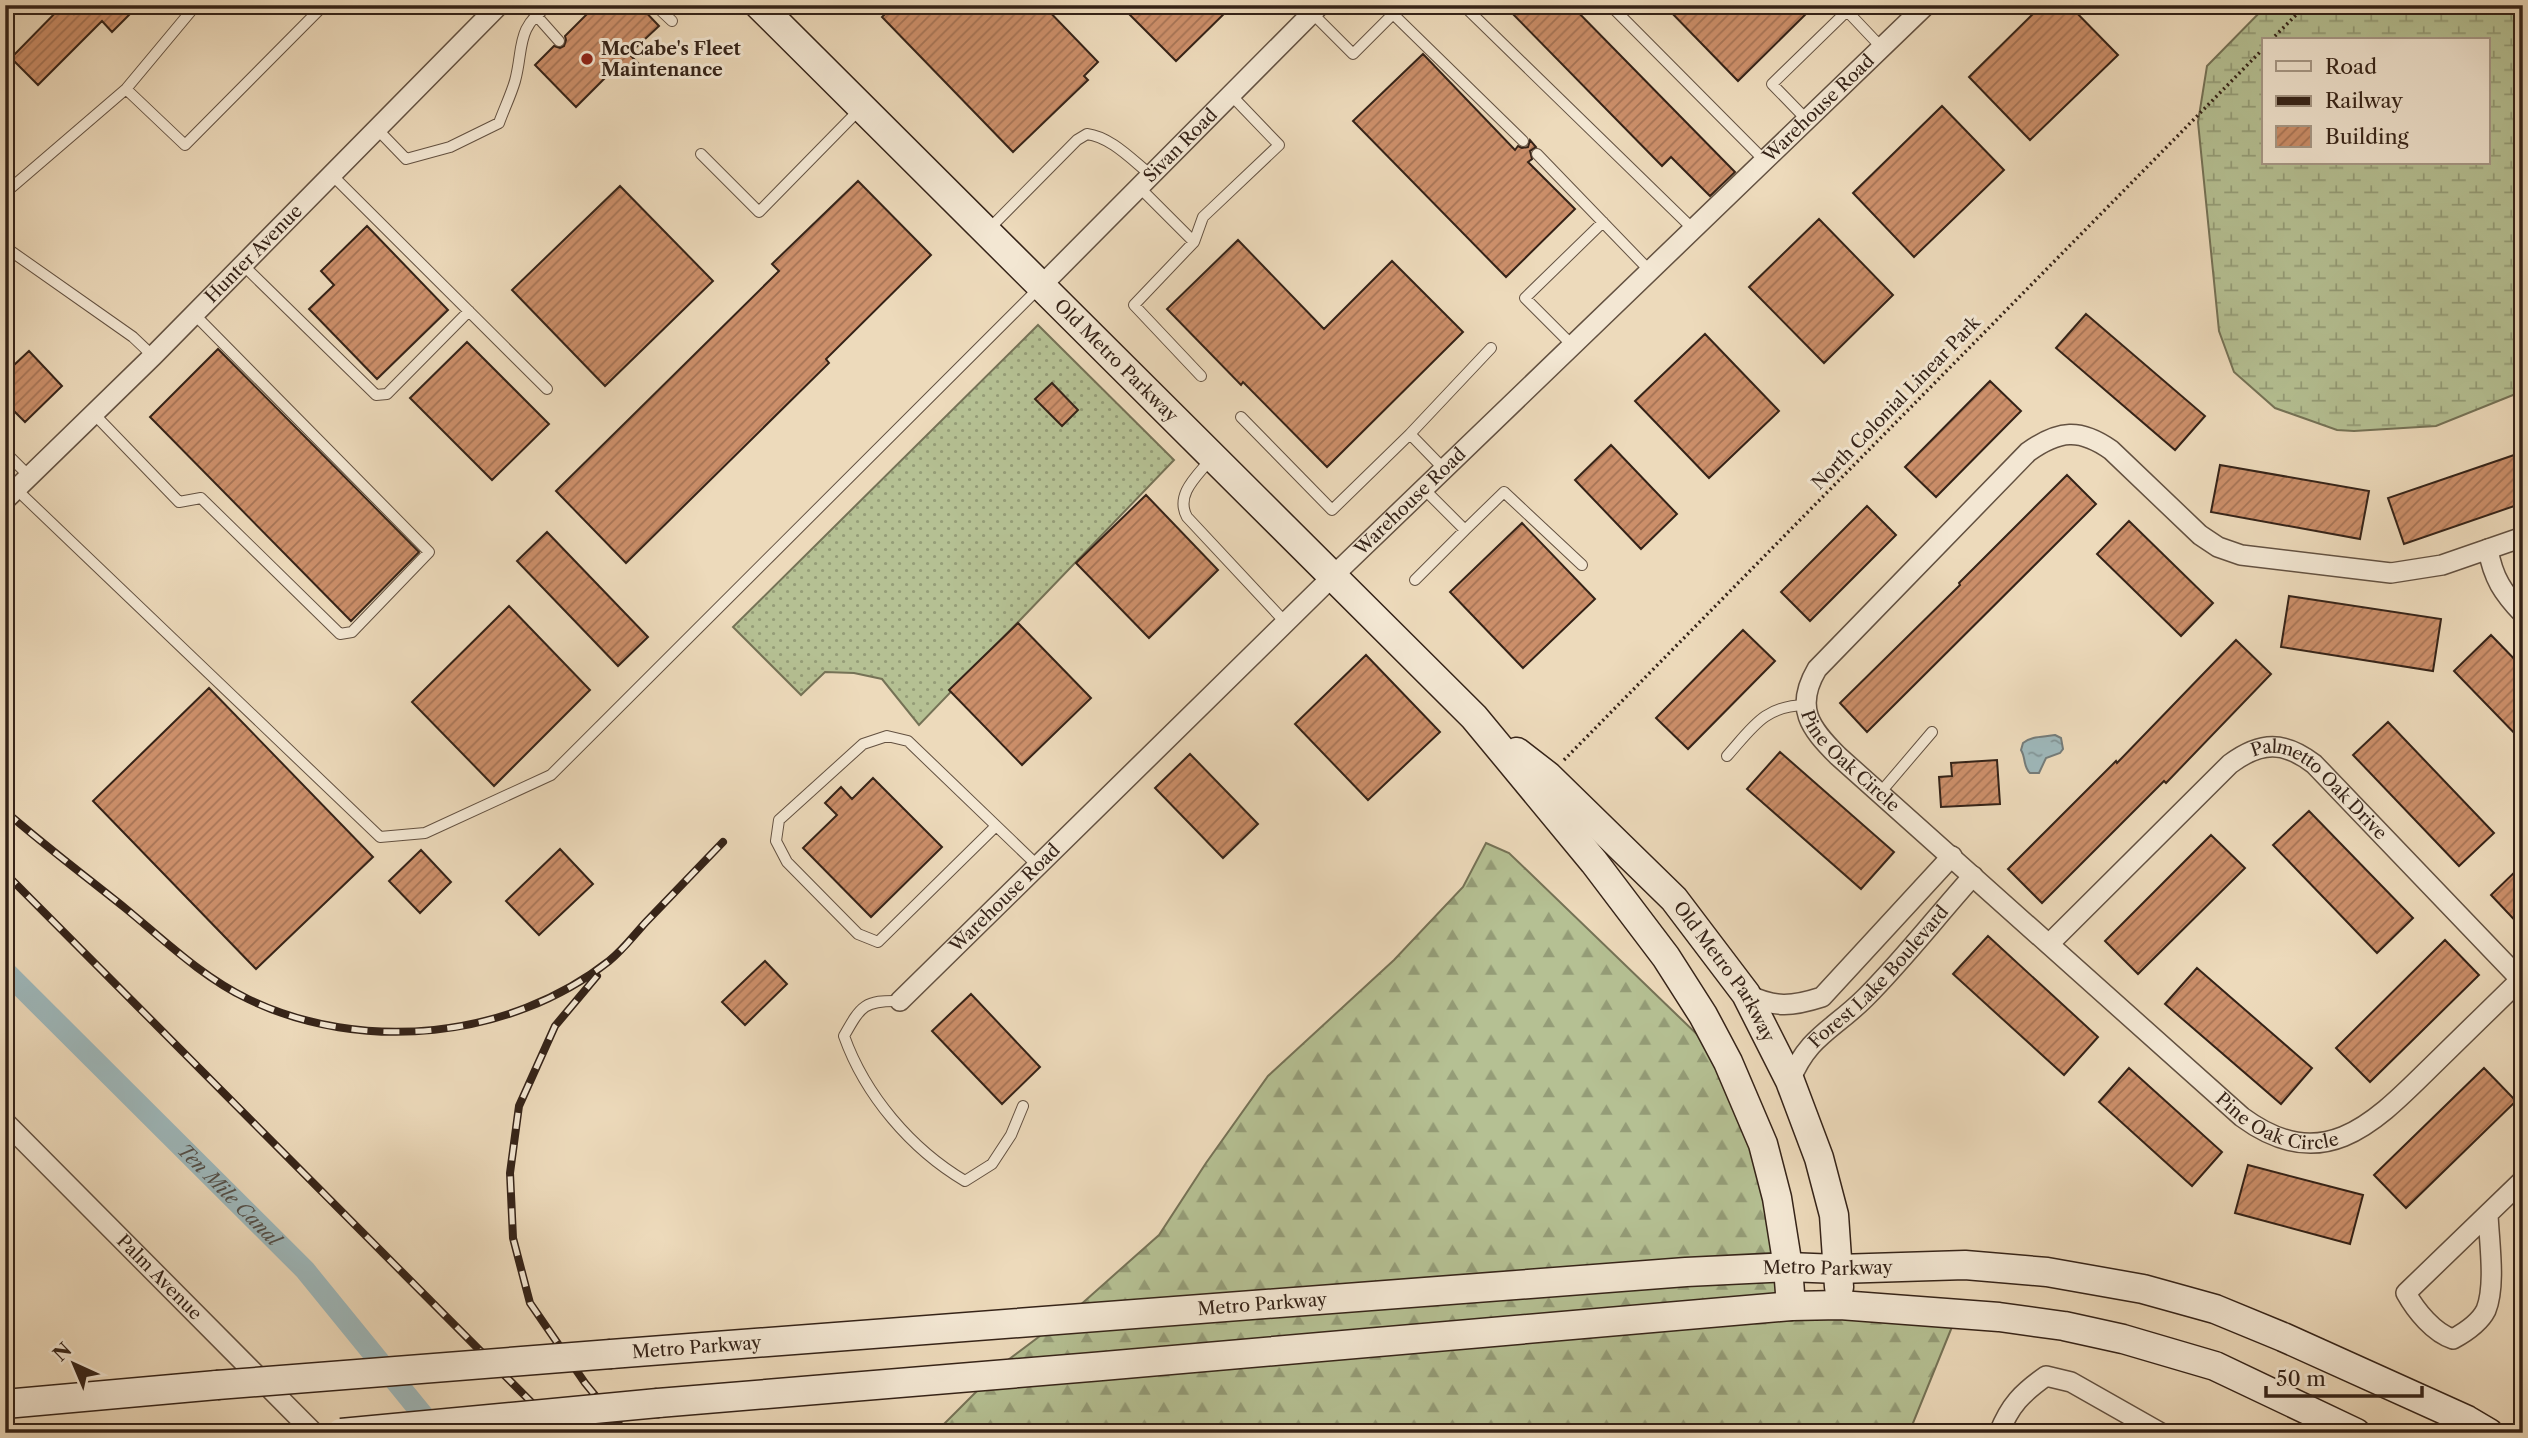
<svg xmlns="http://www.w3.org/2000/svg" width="2528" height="1438" viewBox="0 0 2528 1438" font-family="'Libre Caslon Text',serif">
	<defs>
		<pattern id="grass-dots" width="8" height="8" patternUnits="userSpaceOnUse" patternTransform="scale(1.75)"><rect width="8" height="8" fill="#b5c093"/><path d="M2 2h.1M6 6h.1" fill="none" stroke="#949c77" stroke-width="1.8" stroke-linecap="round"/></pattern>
		<pattern id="forest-firs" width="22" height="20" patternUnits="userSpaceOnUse" patternTransform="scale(1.75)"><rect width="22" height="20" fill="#b5c093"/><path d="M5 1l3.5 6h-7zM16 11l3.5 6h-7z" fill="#949c77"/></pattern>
		<pattern id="wetland-marsh" width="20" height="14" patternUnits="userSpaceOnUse" patternTransform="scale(1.75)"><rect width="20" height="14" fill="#b5c093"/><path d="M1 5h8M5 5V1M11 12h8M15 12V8" fill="none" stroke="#949c77"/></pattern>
		<pattern id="water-ripples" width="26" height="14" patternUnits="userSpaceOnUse" patternTransform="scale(1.75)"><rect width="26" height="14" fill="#9eb8bb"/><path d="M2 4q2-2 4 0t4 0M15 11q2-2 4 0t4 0" fill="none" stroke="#829597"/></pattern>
		<pattern id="building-hatch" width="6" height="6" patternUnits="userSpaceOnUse" patternTransform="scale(1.75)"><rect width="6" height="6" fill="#cc8f6a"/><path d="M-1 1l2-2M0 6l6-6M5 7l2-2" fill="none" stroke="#a67456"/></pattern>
	</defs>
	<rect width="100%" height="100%" fill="#eddabb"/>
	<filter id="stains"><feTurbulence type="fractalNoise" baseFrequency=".00286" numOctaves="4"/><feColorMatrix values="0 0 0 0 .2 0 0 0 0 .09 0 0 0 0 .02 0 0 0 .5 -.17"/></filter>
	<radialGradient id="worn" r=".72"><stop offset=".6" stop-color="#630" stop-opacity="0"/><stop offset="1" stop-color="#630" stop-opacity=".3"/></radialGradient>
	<!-- grass -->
	<path fill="url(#grass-dots)" stroke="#757256" stroke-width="2" d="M1038,325L1174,460L919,725L882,679L854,673L825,672L801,695L733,627Z"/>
	<!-- forest -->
	<path fill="url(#forest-firs)" stroke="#757256" stroke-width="2" d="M1486,843L1509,853L1705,1042L1752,1147L1775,1256L1078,1307L1159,1235L1206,1163L1268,1076L1394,960L1463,887Z
		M1778,1279L1779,1295L1004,1363L1044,1333Z
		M1956,1317L1909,1433H935L979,1389L1793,1318Z"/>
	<!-- wetland -->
	<path fill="url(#wetland-marsh)" stroke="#757256" stroke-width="2" fill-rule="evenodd" d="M2267,5H2523V391L2436,426L2354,431L2337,430L2275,408L2234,372L2219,331L2198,122L2207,66ZM2264,40H2488V163H2264Z"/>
	<!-- water -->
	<path fill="url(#water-ripples)" stroke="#747c7a" stroke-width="2" d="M2055,735L2061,738L2063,749L2060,753L2046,758L2039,773H2030C2023,767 2026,758 2021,750L2023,743C2031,736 2044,737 2055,735Z"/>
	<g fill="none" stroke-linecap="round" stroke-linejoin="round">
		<!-- canal -->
		<path stroke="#9eb8bb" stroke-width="21" id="s1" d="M5,971L305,1270L436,1431"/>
	</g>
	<!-- building -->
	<path fill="url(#building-hatch)" stroke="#352318" stroke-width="2" d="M63,5H66L74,14L83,5H139L112,32L102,21L38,85L11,58Z
		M596,5H639L659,26L629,54L639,64L626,76L617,66L576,107L535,65L554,46L560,48L564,46L566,40L565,36Z
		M894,5H1043L1098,62L1084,76L1088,80L1013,152L882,17Z
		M1120,5H1233L1176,61Z
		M1504,5H1571L1735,172L1710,196L1671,157L1662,166Z
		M1664,5H1815L1738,81Z
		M2042,5H2069L2118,55L2030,140L1969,77Z
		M1423,54L1515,150L1518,146L1522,148L1528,147L1530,140L1536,147L1530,151L1532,159L1528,162L1575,209L1506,277L1353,121Z
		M1942,106L2004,170L1914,257L1853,193Z
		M858,181L931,255L826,359L829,363L626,563L556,491L779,271L772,264Z
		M620,186L713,281L605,386L512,290Z
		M1819,219L1893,295L1824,363L1749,287Z
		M367,226L448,310L377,379L309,309L334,285L321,271Z
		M1238,240L1324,329L1392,261L1463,332L1327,467L1243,382L1241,385L1167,309Z
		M2086,314L2205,416L2175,450L2056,348Z
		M1705,334L1779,411L1709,478L1635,401Z
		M467,342L549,424L492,480L410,398Z
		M218,349L419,552L351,621L150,417Z
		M29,351L62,386L25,422L5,402V356L14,365Z
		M1990,381L2021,411L1936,497L1905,467Z
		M1052,383L1078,410L1062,426L1035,399Z
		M1611,445L1677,514L1641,549L1575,480Z
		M2523,452V503L2404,544L2388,498Z
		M2220,465L2369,491L2360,539L2211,512Z
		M2067,475L2096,504L1867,732L1840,703L1960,585L1959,583Z
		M1146,495L1218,570L1149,638L1076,563Z
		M1867,506L1896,535L1810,621L1781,592Z
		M2129,521L2213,603L2181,636L2097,554Z
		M1522,523L1595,599L1523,668L1450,592Z
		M547,532L648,637L618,666L517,561Z
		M2289,596L2441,619L2433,671L2281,647Z
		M509,606L590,690L494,786L412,702Z
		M1018,623L1091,698L1022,765L949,690Z
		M1743,630L1775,661L1688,749L1656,718Z
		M2491,635L2523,668V742L2454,671Z
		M2236,640L2271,674L2166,783L2164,781L2042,903L2008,869L2116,761L2117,763Z
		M1366,655L1440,732L1368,800L1295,724Z
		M209,688L373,857L256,969L93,801Z
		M2388,722L2494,833L2459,866L2353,755Z
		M1780,752L1894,852L1861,889L1747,789Z
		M1190,754L1258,824L1223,858L1155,788Z
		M1997,760L2000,804L1941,807L1939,777L1952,776L1951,763Z
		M873,778L942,847L871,917L803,848L837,815L825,803L841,787L852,799Z
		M2309,811L2413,918L2377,953L2273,845Z
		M2211,835L2245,868L2138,974L2105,941Z
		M560,849L593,884L539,935L506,901Z
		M421,850L451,882L420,913L389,881Z
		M2523,864V929L2491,895Z
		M1988,936L2098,1037L2064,1075L1953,974Z
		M2445,940L2479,975L2370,1082L2336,1048Z
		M765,961L787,984L745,1025L722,1002Z
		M2197,968L2312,1068L2281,1104L2165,1004Z
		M971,994L1040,1067L1002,1104L932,1031Z
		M2129,1068L2222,1152L2192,1186L2099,1102Z
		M2484,1068L2516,1101L2406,1208L2374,1175Z
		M2248,1165L2363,1195L2350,1244L2235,1213Z"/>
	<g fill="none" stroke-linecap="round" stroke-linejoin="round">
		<!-- lane casing -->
		<g stroke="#635141" stroke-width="12">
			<path id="lane" d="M527,5L559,41
				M655,5L672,21
				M1463,5L1693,229
				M1610,5L1765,161
				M1312,13L1353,54L1393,14L1523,141
				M126,89L185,145L324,5
				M1807,120L1772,84L1847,11L1882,48
				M377,129L406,159L450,147L499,123C504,109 511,95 515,81C524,48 515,27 550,5
				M701,154L759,212L861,108
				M1537,154L1650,271
				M332,175L547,389
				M1139,187L1194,242L1134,305L1201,376
				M5,193L126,89L196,5
				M989,229L1077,140L1087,134C1111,137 1132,160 1151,175
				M1194,242L1203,217L1279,145L1231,95
				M5,247L133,337L153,356
				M243,265L376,395L387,394L469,311
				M1572,345L1525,298L1603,222
				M94,414L179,502L201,498L340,634L352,632L429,552L195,315
				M1241,417L1332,510L1410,434L1444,469
				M1410,434L1491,348
				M5,452L29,476
				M1210,460C1196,477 1175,495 1187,517L1286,623
				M16,489L380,837L425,833L551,775L1041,286
				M1465,530L1504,492L1582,565
				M1415,580L1465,530L1424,489
				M1727,756C1753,727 1764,706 1805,705
				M1880,793L1932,732
				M996,826L878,942L858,934L787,862L776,841L779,820L863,744L887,736L908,741L1038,866
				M900,1001C864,1000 861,1006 844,1036C865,1095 911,1149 965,1181L992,1164L1011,1135L1023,1106"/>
		</g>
		<!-- street casing -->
		<g stroke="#635141" stroke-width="22">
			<g id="street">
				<path id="s2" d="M1041,286L1320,5"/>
				<path id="s3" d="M5,500L153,356L499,5"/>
				<path id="s4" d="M2523,537L2442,565L2391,573L2241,555L2218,547L2200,535L2111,450C2080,428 2059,430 2028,452L1817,669C1794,708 1810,728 1838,756L2242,1117C2325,1178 2376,1121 2434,1064C2464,1035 2493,1006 2523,977"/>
				<path d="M2488,549C2493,578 2503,593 2523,614"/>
				<path id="s5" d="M2049,944L2230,764C2261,741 2284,741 2314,764L2521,980"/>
				<path d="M1746,994C1775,1008 1791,1007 1822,997L1952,856"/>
				<path id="s6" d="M900,1001L1333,576L1926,5"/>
				<path id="s7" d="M1790,1081C1808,1036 1833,1030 1865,998C1903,960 1937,916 1973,876"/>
				<path id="s8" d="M5,1122L314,1433"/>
				<path d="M2488,1214C2489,1241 2496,1285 2486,1310C2480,1322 2464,1333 2453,1339C2434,1333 2416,1311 2406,1293L2523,1180"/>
				<path d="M1999,1433C2010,1405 2022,1393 2046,1376L2071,1382L2161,1433"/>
			</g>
		</g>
		<!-- secondary casing -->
		<g stroke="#352318" stroke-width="31">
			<g id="secondary">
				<path id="s9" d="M759,5L1474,717L1594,862L1666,957L1703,1015L1728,1062L1763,1144L1777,1198L1788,1267L1791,1306"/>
				<path id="s10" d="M1517,752L1548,776L1674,899L1746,994L1790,1081L1819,1158L1834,1215L1839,1287"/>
				<path id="s11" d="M611,1354L1686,1272L1788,1267L1838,1269L1965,1265L2047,1272L2143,1289L2215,1309L2283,1337L2467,1420L2489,1433"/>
				<path d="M658,1403C1036,1374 1413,1337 1791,1306L1840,1305L1999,1317L2064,1326L2123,1339L2215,1366L2356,1433"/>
				<path d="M5,1404L217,1385"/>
			</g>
		</g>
		<!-- path -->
		<path stroke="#352318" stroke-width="3.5" stroke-dasharray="2 3.5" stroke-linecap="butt" d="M2271,40L2306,5
			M1564,760L2264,48"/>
		<!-- lane -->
		<use href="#lane" stroke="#f3e7d3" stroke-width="10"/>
		<!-- street -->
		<use href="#street" stroke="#f3e7d3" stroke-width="19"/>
		<!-- secondary -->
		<use href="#secondary" stroke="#f3e7d3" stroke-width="28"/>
		<!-- rail casing -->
		<g stroke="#352318" stroke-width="8">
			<path id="rail" d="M5,811C44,845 85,876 125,908C164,940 202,977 248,999C362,1054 510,1039 609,961C623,950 634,935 646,922C672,895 697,869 723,842
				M5,873L562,1433
				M597,976L555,1026L519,1106L510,1173L513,1238L530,1303L585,1383L626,1433"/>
		</g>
		<!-- rail -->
		<use href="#rail" stroke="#f3e7d3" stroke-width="5" stroke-dasharray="16" stroke-linecap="butt"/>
		<!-- secondary-bridge casing -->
		<g stroke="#352318" stroke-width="31" stroke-linecap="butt">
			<path id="secondary-bridge" d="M217,1385L611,1354
				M341,1433L658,1403"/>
		</g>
		<!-- secondary-bridge -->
		<use href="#secondary-bridge" stroke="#f3e7d3" stroke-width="28"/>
	</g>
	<!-- markers -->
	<circle fill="#8f2418" stroke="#f3e7d3" stroke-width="2.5" cx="587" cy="59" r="7"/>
	<g text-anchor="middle" stroke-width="6" stroke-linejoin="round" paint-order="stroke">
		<!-- poi labels -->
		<g font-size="18" font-weight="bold" fill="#352318" stroke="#f3e7d3" text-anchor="start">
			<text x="601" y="55">McCabe's Fleet<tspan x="601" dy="21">Maintenance</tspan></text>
		</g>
		<!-- street labels -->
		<g font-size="18" fill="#352318" stroke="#f3e7d3">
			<text dy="6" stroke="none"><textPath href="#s6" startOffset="1281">Warehouse Road</textPath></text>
			<text dy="6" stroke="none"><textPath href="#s2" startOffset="198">Sivan Road</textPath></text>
			<text dy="6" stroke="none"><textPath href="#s3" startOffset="350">Hunter Avenue</textPath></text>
			<text dy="6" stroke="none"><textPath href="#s9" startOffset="504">Old Metro Parkway</textPath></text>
			<text transform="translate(1896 403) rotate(-46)" y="6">North Colonial Linear Park</text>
			<text dy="6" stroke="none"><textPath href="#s6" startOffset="714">Warehouse Road</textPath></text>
			<text dy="6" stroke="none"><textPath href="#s4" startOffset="962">Pine Oak Circle</textPath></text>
			<text dy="6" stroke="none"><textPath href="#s5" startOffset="364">Palmetto Oak Drive</textPath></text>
			<text dy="6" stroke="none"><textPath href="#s6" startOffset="147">Warehouse Road</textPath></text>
			<text dy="6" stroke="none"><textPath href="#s10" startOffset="304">Old Metro Parkway</textPath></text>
			<text dy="6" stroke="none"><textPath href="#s7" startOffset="138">Forest Lake Boulevard</textPath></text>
			<text dy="6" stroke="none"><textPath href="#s4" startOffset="1528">Pine Oak Circle</textPath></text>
			<text dy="6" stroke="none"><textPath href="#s11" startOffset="1220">Metro Parkway</textPath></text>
			<text dy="6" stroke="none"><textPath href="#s8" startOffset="219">Palm Avenue</textPath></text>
			<text dy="6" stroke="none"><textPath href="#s11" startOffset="653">Metro Parkway</textPath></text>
			<text dy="6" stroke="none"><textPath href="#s11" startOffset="86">Metro Parkway</textPath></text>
		</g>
		<!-- water labels -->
		<g font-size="19" font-style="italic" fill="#545049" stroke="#f3e7d3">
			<text dy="7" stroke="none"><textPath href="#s1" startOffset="317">Ten Mile Canal</textPath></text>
		</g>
	</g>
	<!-- margin -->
	<rect width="2528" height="1438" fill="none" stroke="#eddabb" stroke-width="28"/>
	<rect x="7" y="7" width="2514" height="1424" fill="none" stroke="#352318" stroke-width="3.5"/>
	<rect x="14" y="14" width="2500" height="1410" fill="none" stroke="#352318" stroke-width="2"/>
	<!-- legend -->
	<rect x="2262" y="38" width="228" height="126" fill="#f3e7d3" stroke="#a79988" stroke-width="2"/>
	<rect x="2276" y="61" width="35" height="10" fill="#f3e7d3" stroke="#a79988" stroke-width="2"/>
	<text x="2325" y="74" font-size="21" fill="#352318">Road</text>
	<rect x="2276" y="96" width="35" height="10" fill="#352318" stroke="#a79988" stroke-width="2"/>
	<text x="2325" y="108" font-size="21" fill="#352318">Railway</text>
	<rect x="2276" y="126" width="35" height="21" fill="url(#building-hatch)" stroke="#a79988" stroke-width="2"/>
	<text x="2325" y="144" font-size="21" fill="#352318">Building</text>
	<!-- north arrow -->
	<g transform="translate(74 1364) rotate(316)" stroke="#f3e7d3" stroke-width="5" paint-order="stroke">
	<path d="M0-5L12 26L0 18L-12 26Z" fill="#352318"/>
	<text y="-10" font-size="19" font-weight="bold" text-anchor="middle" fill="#352318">N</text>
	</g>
	<!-- scale -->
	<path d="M2266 1386v10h156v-10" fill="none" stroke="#352318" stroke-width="3.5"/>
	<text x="2276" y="1386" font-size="21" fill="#352318" stroke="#f3e7d3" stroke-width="5" paint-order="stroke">50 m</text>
	<rect width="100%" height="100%" filter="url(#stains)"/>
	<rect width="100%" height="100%" fill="url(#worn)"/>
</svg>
